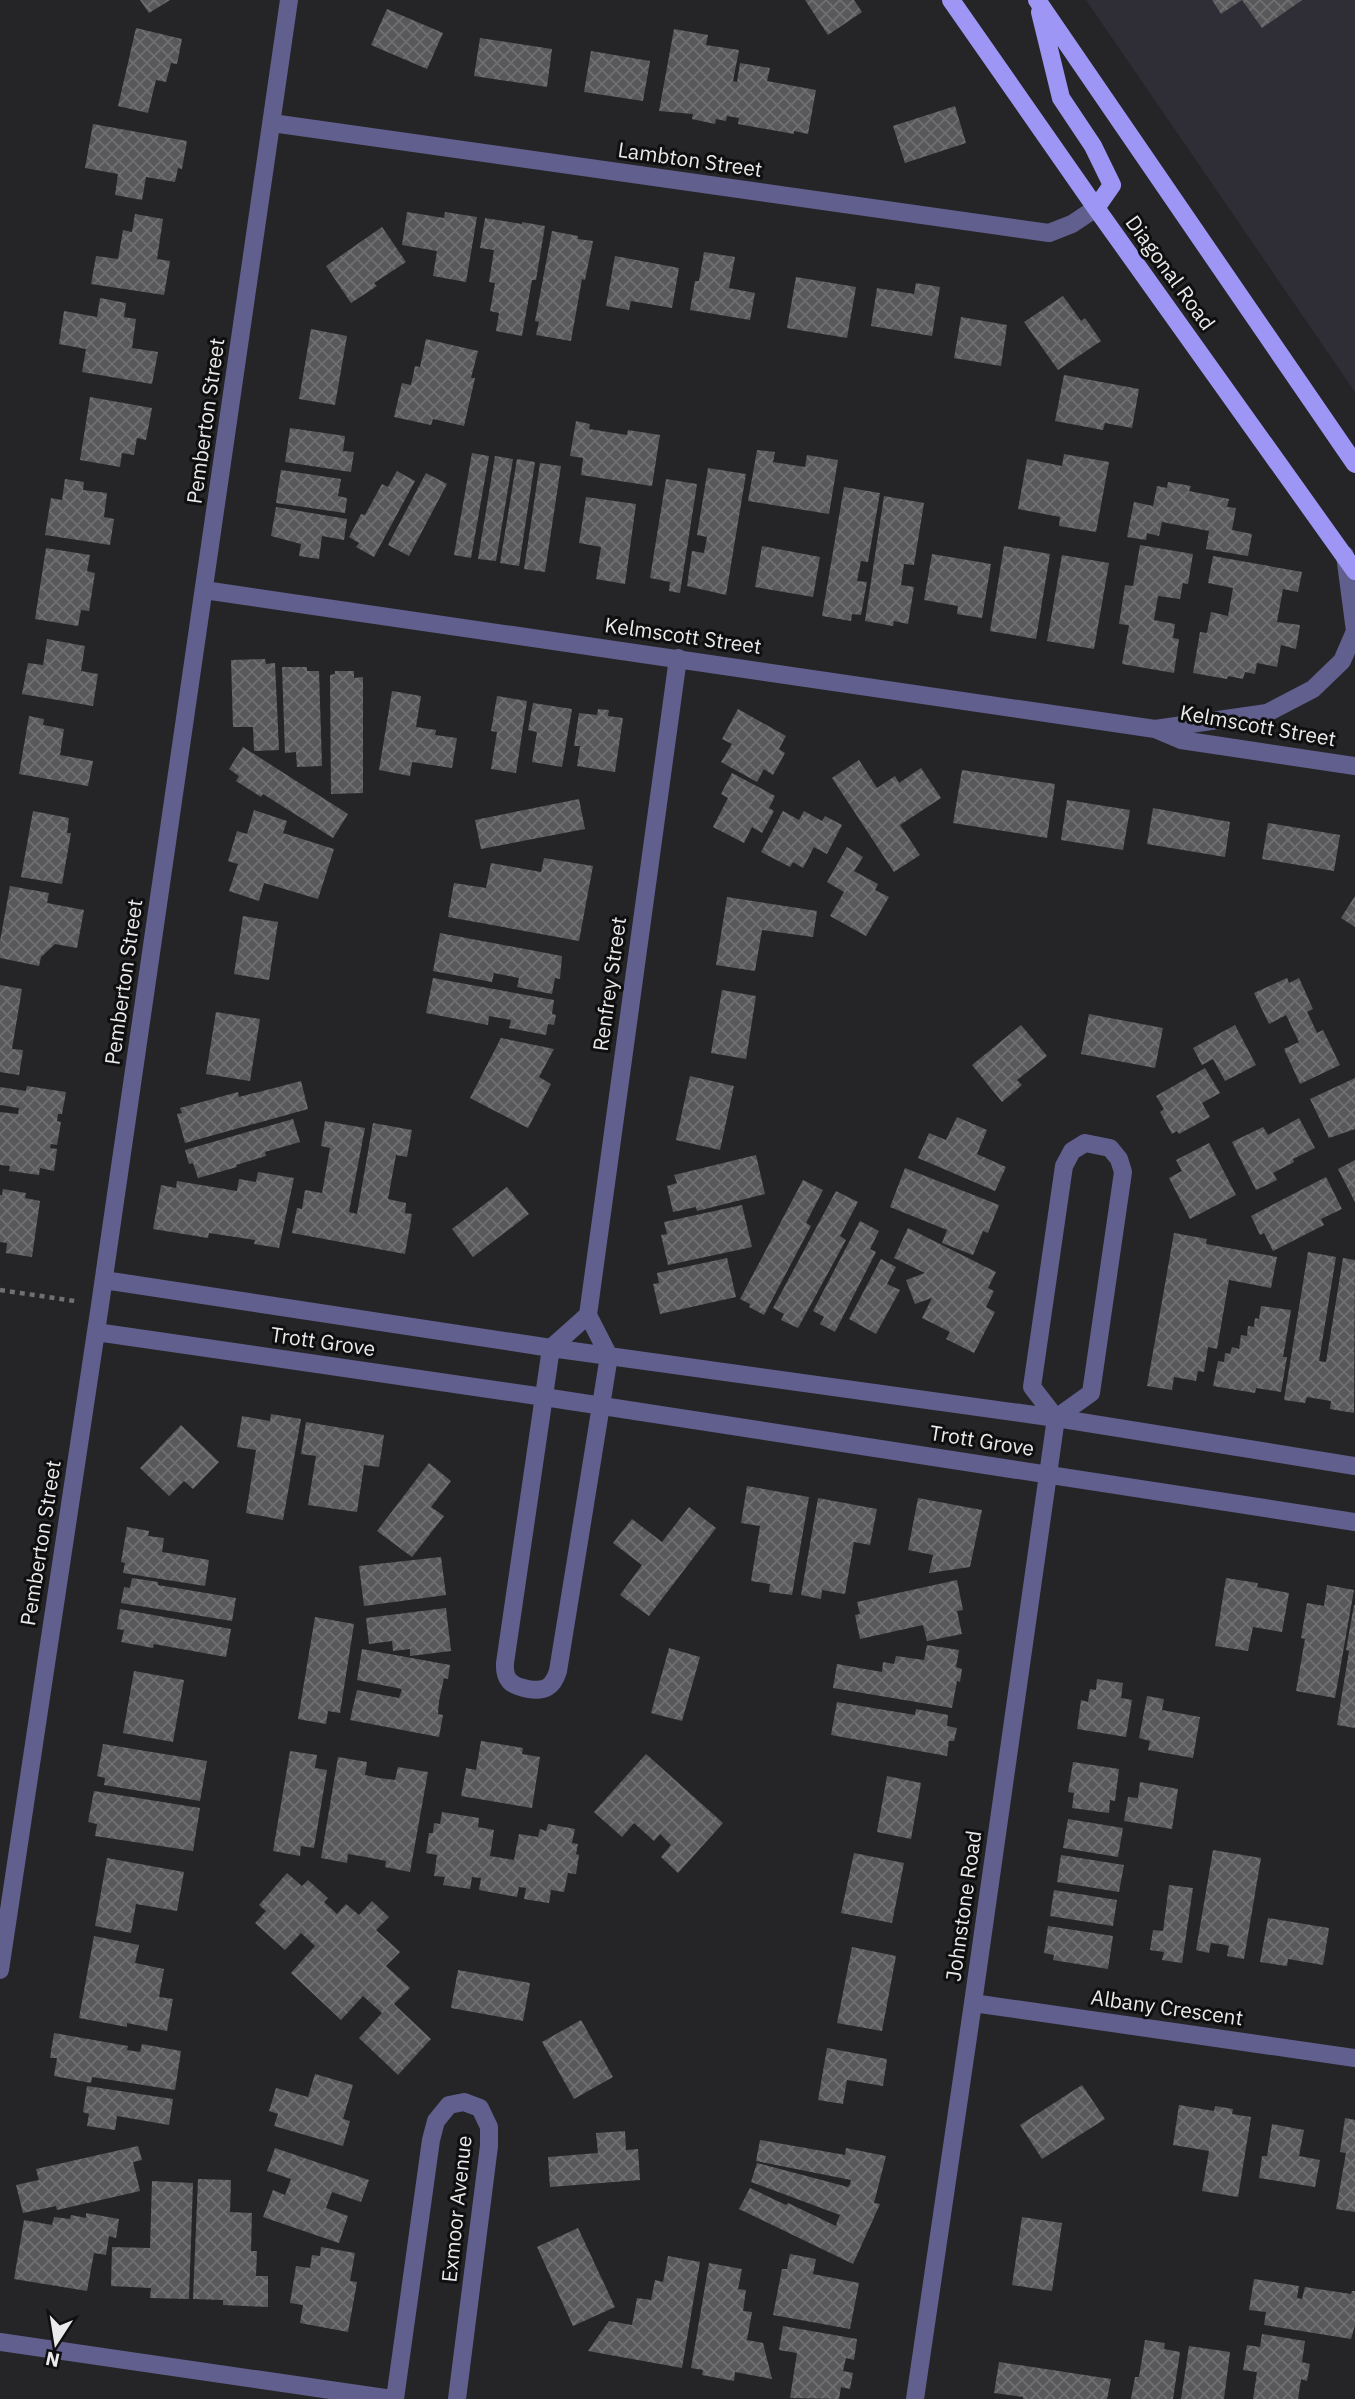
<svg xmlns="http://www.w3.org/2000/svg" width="1355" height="2399" viewBox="0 0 1355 2399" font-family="'IBM Plex Sans',sans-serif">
	<defs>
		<pattern id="building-cross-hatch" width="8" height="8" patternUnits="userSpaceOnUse" patternTransform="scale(1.75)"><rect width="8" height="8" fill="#58585b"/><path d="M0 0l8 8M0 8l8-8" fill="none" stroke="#707073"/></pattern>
	</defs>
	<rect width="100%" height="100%" fill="#252528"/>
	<!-- built -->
	<path fill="#2f2e37" d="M1086,0H1355V392Z"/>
	<!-- building -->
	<path fill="url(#building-cross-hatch)" d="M140,0H170L149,13Z
		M805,0H854L862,12L828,35Z
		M1212,0H1302L1262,28L1242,0L1221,14Z
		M387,9L443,33L427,69L371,45Z
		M136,28L182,39L177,64L171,63L166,82L156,80L148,113L118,106Z
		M674,29L708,35L706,45L739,50L733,81L737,82L740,63L770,68L767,81L816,90L808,134L794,131V134L738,124L739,118L727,116L726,121L716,119L715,124L692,119L693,114L659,111Z
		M480,38L552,49L547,87L474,76Z
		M591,51L650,61L643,101L584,92Z
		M955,106L966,143L905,163L893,126Z
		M93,124L187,141L182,169L178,168L175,182L146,177L142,200L115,195L118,174L85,168Z
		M407,212L444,218L445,212L477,217L466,282L433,276L437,251L402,245Z
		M135,214L163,219L157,259L170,261L164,295L91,284L96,256L118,259L123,230L132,232Z
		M485,218L522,224V222L545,226L536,280H532L522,336L496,331L499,313L490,311L495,283L489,282L494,250L480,248Z
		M382,227L406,262L374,283L377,286L351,303L326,266Z
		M552,231L578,236V239L593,241L585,280L582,279L571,341L536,335L539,322L535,321Z
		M704,252L735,257L729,288L755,293L750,320L690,310L695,281H699Z
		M615,256L679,268L672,308L631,301L629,310L606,306Z
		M796,277L856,287L847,338L787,328Z
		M916,283L940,287L932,336L871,326L877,288L914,294Z
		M1063,296L1081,321L1085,318L1101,341L1058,370L1024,322Z
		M100,298L126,303L124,317L136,319L132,348L158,352L152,384L82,372L86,349L59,344L64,311L97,317Z
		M961,317L1007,325L1001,366L954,358Z
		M311,329L347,336L335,405L299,399Z
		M426,339L478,351L471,378H475L464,426L433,419L431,425L394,417L402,383L411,385L415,366L420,367Z
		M1064,375L1139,389L1132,428L1105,423L1103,430L1055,421Z
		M90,397L152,408L146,440L137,438L134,455L122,453L120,467L80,460Z
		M576,421L590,424L589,429L627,435L628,430L660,435L652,486L581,475L583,458L570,456Z
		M290,428L345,436L343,451L354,452L351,472L285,462Z
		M757,450L775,452L773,462L805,467L807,455L838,460L829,514L748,501Z
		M472,453L489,456L471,558L454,555Z
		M1064,454L1109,462L1096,532L1059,526L1060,517L1018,509L1027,459L1062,466Z
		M495,456L513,459L496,561L478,559Z
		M517,459L535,462L519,566L500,563Z
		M540,463L561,466L545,572L524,569Z
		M708,468L746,474L726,595L687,586L692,551L704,553L707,537L697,535Z
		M281,470L341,479L338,496L347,498L345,513L276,503Z
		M397,471L415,481L374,557L356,547L359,543L349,537L361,514L365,515L382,484L388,487Z
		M426,473L447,484L409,556L388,545Z
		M65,479L84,482L83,490L107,493L104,517L114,519L110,545L45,535L51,498L62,500Z
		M666,479L697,484L680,593L669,591L670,582L650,578Z
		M1168,482L1191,486L1189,491L1229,499L1227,507L1236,508L1232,530L1252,534L1248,556L1206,549L1209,531L1162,522L1159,536L1147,533L1146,540L1127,537L1134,502L1153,506L1157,486L1167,488Z
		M844,487L880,493L868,562L861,561L857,581L867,582L861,615L852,614L851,621L822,616Z
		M884,496L924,503L914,565L904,564L901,585L914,587L908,624L894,621L893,626L865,621Z
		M586,497L636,504L625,584L596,579L601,547L579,543Z
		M276,507L347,519L344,540L322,536L319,559L299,556L301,544L271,536Z
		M1140,545L1193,554L1188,584L1183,583L1180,599L1158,596L1154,620L1175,624L1173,638L1179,639L1174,673L1122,664L1129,625L1119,624L1125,585L1133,586Z
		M762,546L820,557L813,597L755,587Z
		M1004,546L1050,554L1036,639L990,631Z
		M46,548L90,555L87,571L95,573L89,611L81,610L78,626L35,619Z
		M932,554L991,564L982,618L957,614L958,606L924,600Z
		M1062,555L1109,563L1094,649L1047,641Z
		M1213,556L1302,572L1298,592L1283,589L1277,622L1300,625L1296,649L1281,645L1277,667L1257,663L1255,674L1245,672L1243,679L1228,676L1227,679L1193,673L1200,632L1207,633L1211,612L1228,616L1233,588L1208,583Z
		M47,639L85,646L81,671L98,674L93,706L22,694L28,663L43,665Z
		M265,659L266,664L275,663L279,750L254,751L253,727H233L231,660Z
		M282,667H307V671H319L322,766L297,767L296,752L285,753Z
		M335,671H354V678L363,677V793L331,794L330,675L335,674Z
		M392,691L421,696L416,727L436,730L435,735L457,738L452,768L412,762L410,776L379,770Z
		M497,696L527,701L516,773L491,769L497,732L491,731Z
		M533,703L572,709L562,767L532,762L537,732L528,730Z
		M598,709L609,710L608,716L623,718L615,772L577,766L580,746H574L579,713L597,715Z
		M738,709L786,736L779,749L785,753L773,775L764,769L757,782L721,762L732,744L722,739Z
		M29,716L44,719L43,725L64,729L60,755L93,761L88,786L19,774Z
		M243,747L348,814L333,838L263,794L261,797L236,781L239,776L229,769Z
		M859,760L877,788L895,776L899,783L921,768L941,798L900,825L920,855L894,872L832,778Z
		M962,770L1055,784L1047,838L953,823Z
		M732,773L775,796L769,808L774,811L762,833L752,827L744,843L713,827L728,798L721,794Z
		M579,799L585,829L481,849L475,820Z
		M1067,800L1130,810L1123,850L1061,840Z
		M1153,808L1230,822L1225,857L1147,844Z
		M254,810L287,821L283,833L334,849L318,899L264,883L259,901L229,891L238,864L228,861L237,831L247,834Z
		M33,811L69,818L67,833H71L62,884L21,877Z
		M783,811L799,820L804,811L822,821L825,816L842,825L827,854L814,847L803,868L793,862L790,867L761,852Z
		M1268,823L1340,835L1334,871L1262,859Z
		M847,847L863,857L854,871L878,884L875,890L889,897L866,936L830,916L844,892L827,882Z
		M544,858L593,866L579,941L448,917L454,883L486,888L491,863L541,872Z
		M10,886L49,893L47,903L84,910L77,948L55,944L41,957L39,966L0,958V941Z
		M1355,896V927L1341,918Z
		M727,897L817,911L813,937L762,930L755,971L716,965Z
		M243,916L278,922L269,980L234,974Z
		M440,933L562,956L560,979L555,978L552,994L517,987L519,978L494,973L492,982L433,971Z
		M433,978L554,1000L552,1014L556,1015L554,1025L548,1024L546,1035L509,1028L511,1020L489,1016L488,1025L426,1013Z
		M1287,978L1289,983L1299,978L1313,1009L1307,1012L1311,1020L1317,1033L1323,1030L1340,1065L1300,1084L1284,1049L1299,1042L1286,1015L1269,1024L1254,993Z
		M0,985L22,989L12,1049L23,1050L19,1075L0,1072Z
		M722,990L756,996L746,1059L711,1053Z
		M216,1012L260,1019L250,1081L206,1074Z
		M1089,1014L1163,1028L1155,1068L1081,1054Z
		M1021,1025L1047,1056L1017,1080L1022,1085L1002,1102L972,1065Z
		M1235,1025L1256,1065L1225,1081L1213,1059L1202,1065L1193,1048Z
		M501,1038L554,1049L539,1077L551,1084L528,1128L470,1098Z
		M1205,1068L1220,1093L1202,1103L1210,1117L1179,1134L1177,1131L1172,1134L1160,1112L1164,1109L1156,1096Z
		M690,1076L734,1086L720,1150L676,1140Z
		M1355,1078V1129L1329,1138L1310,1099Z
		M301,1081L308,1109L185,1143L177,1114L182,1113L180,1108L238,1092L239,1097Z
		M27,1086L66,1092L62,1114H58L57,1121L61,1122L57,1145L51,1144L50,1148L57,1149L54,1171L40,1168L39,1175L9,1171L10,1166L0,1165V1112L18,1114L19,1108L0,1105V1087L26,1091Z
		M957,1117L987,1130L977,1154L1006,1167L995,1191L918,1158L929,1133L946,1140Z
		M1299,1118L1315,1148L1293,1159L1294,1162L1273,1173L1277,1180L1256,1190L1232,1142L1263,1127L1268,1135Z
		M293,1119L300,1142L265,1152L266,1156L236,1165L237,1167L198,1178L193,1163L189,1164L185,1150Z
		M325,1121L365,1128L349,1212L357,1214L373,1123L412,1130L407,1157L396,1155L388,1199L406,1203L405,1213L412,1214L405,1254L292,1233L297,1208L302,1209L305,1190L322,1193L330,1148L321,1146Z
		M1209,1143L1236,1195L1190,1219L1169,1178L1182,1171L1176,1160Z
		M756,1155L765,1194L697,1211L696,1207L673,1212L667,1186L677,1183L674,1175Z
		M1355,1160V1202L1338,1169Z
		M905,1168L999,1205L988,1233L983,1231L973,1255L942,1243L947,1230L890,1207Z
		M258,1172L294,1178L279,1248L254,1244L255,1240L209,1233L208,1238L153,1229L161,1185L176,1188L177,1181L237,1191L239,1179L256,1182Z
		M1326,1177L1342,1209L1321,1219L1324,1225L1273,1251L1264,1233L1260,1235L1251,1216Z
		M803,1180L823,1190L806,1223L811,1226L764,1315L749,1307L750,1304L740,1299Z
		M507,1187L529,1214L473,1257L452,1229Z
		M3,1189L26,1193L25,1198L40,1201L32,1257L6,1253L7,1243L0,1242V1195H2Z
		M836,1191L858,1202L840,1236L846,1240L798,1328L781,1320L784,1314L773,1308Z
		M742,1205L752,1247L668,1265L661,1235L667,1234L664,1222Z
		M860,1221L879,1231L870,1249L876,1252L835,1332L820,1324L824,1317L813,1311Z
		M908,1228L996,1272L988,1288L994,1291L986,1307L995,1312L974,1353L946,1339L950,1332L922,1318L932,1298L915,1304L906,1280L925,1273L894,1258Z
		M1174,1233L1207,1239L1206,1244L1277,1257L1271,1288L1229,1280L1217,1349L1208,1347L1204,1372L1198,1371L1196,1381L1174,1377L1172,1390L1147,1386Z
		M1308,1252L1336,1257L1319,1361L1326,1362L1343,1258L1355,1260L1354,1413L1330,1409L1331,1401L1307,1397L1305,1403L1284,1400Z
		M727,1258L736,1297L660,1314L653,1284L659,1283L657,1273Z
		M881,1259L896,1267L887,1284L900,1290L876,1334L849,1319Z
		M1261,1306L1291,1310L1283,1357H1287L1281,1392L1256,1388L1255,1393L1213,1386L1218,1361L1224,1362L1225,1353L1230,1354L1232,1347L1239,1349L1241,1335L1247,1336L1248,1326L1254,1327L1255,1318L1259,1319Z
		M271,1414L301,1419L283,1520L246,1513L256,1450L237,1447L242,1416L270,1421Z
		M306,1422L384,1435L379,1467L364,1465L357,1512L308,1505L316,1456L301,1454Z
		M181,1425L219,1462L193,1489L184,1481L169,1496L140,1468Z
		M429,1463L451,1481L431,1507L444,1516L412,1557L377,1531Z
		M747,1486L809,1497L792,1595L769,1592L770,1584L751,1581L760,1526L741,1523Z
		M818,1498L877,1509L870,1545L854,1542L845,1594L822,1590L821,1599L801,1595Z
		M918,1498L982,1510L970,1567L929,1573L933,1555L908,1550Z
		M689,1507L716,1528L649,1616L620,1595L642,1565L613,1543L632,1519L662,1542Z
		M127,1527L149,1531L148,1536L164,1538L162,1552L209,1560L205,1586L123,1573L125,1563L121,1562Z
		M441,1557L446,1595L364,1606L359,1566Z
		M132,1578L158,1582V1585L236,1598L232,1621L121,1603L124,1587L130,1588Z
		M1226,1578L1258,1583L1257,1587L1289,1593L1282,1632L1253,1627L1248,1651L1215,1646Z
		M957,1580L963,1610L957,1611L962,1634L927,1641L923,1625L860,1639L855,1615L860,1614L857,1602Z
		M1327,1585L1354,1590L1335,1698L1296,1691L1305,1639L1301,1638L1307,1603L1324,1606Z
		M1354,1605H1355V1728L1337,1725L1349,1651L1346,1650Z
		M446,1608L451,1651L410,1656V1649L393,1651L392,1641L369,1644L366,1618Z
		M120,1609L231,1629L226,1657L154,1644L153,1648L121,1642L124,1630L117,1629Z
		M315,1617L354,1624L340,1713L328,1711L326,1724L298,1719Z
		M927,1645L959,1650L956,1667L962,1669L960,1682L957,1681L952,1708L833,1688L837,1664L882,1672L883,1662L894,1664L896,1656L924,1660Z
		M669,1648L700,1657L682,1721L651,1713Z
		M362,1649L450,1665L448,1679L444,1678L439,1701L438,1714L443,1715L439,1737L350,1720L357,1690L399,1698L402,1689L357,1680Z
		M134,1671L184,1680L173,1742L123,1733Z
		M1097,1679L1123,1683L1121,1698L1132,1700L1126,1737L1077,1729L1081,1700L1088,1702L1090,1689L1096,1690Z
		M1147,1696L1164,1699L1162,1710L1200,1717L1193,1758L1148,1750L1150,1741L1139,1738Z
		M837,1702L915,1715L916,1709L948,1715L947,1726L957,1728L954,1741H949L947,1756L831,1735Z
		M481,1741L523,1748L522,1754L540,1757L532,1808L461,1796L466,1768L476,1770Z
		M103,1744L207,1761L200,1801L104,1785L105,1778L97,1776Z
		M290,1751L317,1755L315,1768L327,1770L314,1848L301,1846L300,1856L273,1851Z
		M646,1754L723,1823L678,1873L661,1857L671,1845L660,1834L654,1841L634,1823L622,1837L594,1812Z
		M338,1757L367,1762L365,1775L379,1778L395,1780L398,1767L428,1772L410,1872L385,1867L386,1861L366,1857L348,1854L347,1863L321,1858Z
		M1073,1762L1119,1769L1115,1801L1110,1800L1109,1813L1072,1808L1074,1793L1068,1792Z
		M887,1776L921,1783L911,1839L877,1832Z
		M1140,1782L1178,1789L1172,1829L1124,1821L1128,1797L1138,1798Z
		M94,1791L200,1808L193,1851L95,1836L97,1824L88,1822Z
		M442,1812L479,1818L478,1827L494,1830L490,1856L514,1860L519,1834L538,1837L540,1829L546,1831L548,1824L575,1829L572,1843L578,1844L576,1854L579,1855L576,1874L568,1873L564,1892L551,1890L549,1903L524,1899L526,1888L519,1887L517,1897L479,1890L481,1878L472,1877L470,1889L443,1885L445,1877L434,1876L437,1855L426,1853L429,1833H433L434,1823L440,1824Z
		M1068,1819L1123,1828L1118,1857L1063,1848Z
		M1213,1850L1261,1858L1244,1959L1227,1956L1229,1946L1221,1944L1211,1943L1209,1953L1196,1950Z
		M854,1853L904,1863L892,1923L841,1913Z
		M1061,1855L1124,1865L1119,1892L1057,1882Z
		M107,1858L184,1872L177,1911L136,1904L131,1933L95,1926Z
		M287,1873L302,1886L308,1880L328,1898L324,1902L337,1914L346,1904L359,1915L372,1901L389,1917L376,1930L400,1952L386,1966L410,1988L394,2004L431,2039L398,2075L359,2038L382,2013L363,1996L341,2020L291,1973L315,1946L301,1933L285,1950L255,1923L266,1911L259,1905Z
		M1169,1885L1193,1888L1182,1963L1162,1960L1164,1952L1150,1950L1153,1930L1163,1931Z
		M1054,1890L1117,1900L1113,1926L1050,1916Z
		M1268,1918L1329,1928L1323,1965L1288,1959L1287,1966L1260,1962Z
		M1048,1926L1113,1936L1108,1969L1053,1960L1054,1955L1044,1953Z
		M94,1936L139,1945L135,1963L164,1969L159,1997L173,1999L167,2031L127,2023V2027L79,2018Z
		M852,1947L896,1956L882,2031L837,2023Z
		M458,1970L530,1983L523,2021L451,2008Z
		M581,2020L613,2077L574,2099L542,2042Z
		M54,2033L128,2046L127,2050L140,2052L142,2044L181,2051L175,2090L92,2077L91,2083L54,2076L57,2058H50Z
		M827,2048L887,2059L883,2086L847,2080L843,2104L818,2100Z
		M315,2074L353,2085L343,2119L350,2121L343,2146L274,2126L278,2114L269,2111L276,2088L308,2097Z
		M1082,2085L1105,2119L1042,2159L1020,2125Z
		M87,2086L173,2099L169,2125L117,2116L115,2130L87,2126L89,2114L83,2112Z
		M1179,2105L1214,2111L1215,2106L1233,2109L1232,2114L1251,2117L1238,2197L1202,2191L1209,2151L1173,2145Z
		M1345,2118L1355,2120V2212L1336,2209L1346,2153L1340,2152Z
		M1272,2124L1304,2130L1299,2156L1320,2160L1315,2187L1259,2178L1262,2156H1267Z
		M625,2131L626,2150L638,2149L640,2180L550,2187L548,2157L598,2153L596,2133Z
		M760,2140L845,2155L846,2148L886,2156L874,2203L880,2204L853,2264L739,2209L750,2188L786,2205L788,2203L836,2226L837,2222L840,2215L751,2182L757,2163L848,2187L850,2184L851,2180L756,2161Z
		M138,2146L142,2160L133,2162L140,2191L57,2210L56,2206L23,2213L16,2185L39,2180L36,2169Z
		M275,2148L369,2180L361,2202L332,2192L326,2208L348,2216L339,2243L263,2217L273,2190L285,2195L291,2179L267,2171Z
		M198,2179L231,2180L230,2212L252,2213L251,2251H257L256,2276H268V2307L223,2305V2300L193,2299Z
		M152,2181L193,2183L189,2299L150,2298L151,2288L111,2286L112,2247L150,2248Z
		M86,2213L119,2219L116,2238L109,2236L106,2255L94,2253L87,2291L14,2279L24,2220L52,2225L54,2217L70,2219L71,2215L86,2218Z
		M1022,2217L1062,2223L1052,2291L1012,2285Z
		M578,2228L615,2307L573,2326L537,2247Z
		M321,2247L355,2253L350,2281L357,2282L348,2332L300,2323L303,2305L290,2303L296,2266L310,2268L312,2255L320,2256Z
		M790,2254L816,2259L813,2274L859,2283L850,2329L773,2315L782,2269H787Z
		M668,2256L700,2262L682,2368L588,2351L609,2321L632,2325L637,2298L651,2300L655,2280L663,2282Z
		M709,2263L742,2269L738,2289L746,2290L743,2311L752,2312L747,2340L763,2343L772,2379L735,2372L734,2381L702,2375L703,2370L691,2368Z
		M1254,2279L1299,2286L1297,2298L1302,2299L1305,2287L1351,2294L1352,2291H1355V2325L1351,2339L1264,2325L1266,2312L1249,2310Z
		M783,2326L857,2339L854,2360L846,2358L843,2371L853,2373L850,2389L841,2387L839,2399L790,2398L797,2353L779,2350Z
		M1262,2334L1305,2341L1302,2362L1310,2364L1307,2381L1301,2379L1298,2399H1253L1257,2372L1243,2370L1247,2345L1260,2347Z
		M1145,2340L1165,2343L1164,2349L1180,2352L1173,2399H1131L1135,2377H1139Z
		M1189,2346L1230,2352L1224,2399H1181Z
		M999,2362L1111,2379L1107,2399H1023V2397L994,2393Z"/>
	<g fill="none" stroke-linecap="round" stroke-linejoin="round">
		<!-- path -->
		<path stroke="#707073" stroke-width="4.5" stroke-dasharray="5 5" stroke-linecap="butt" d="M0,1290L75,1301"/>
		<!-- minor -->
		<path stroke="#615f8d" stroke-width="18" d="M272,123L1049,233L1072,224L1096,208
			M204,590L1155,729L1181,740L1355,766
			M1155,729L1267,713L1313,689L1342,661L1355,631L1345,555
			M1085,1143L1110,1148L1119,1159L1123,1172L1091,1393L1056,1418L1032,1387L1064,1166L1072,1151Z
			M104,1280L551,1348L1056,1418L1355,1466
			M588,1315L609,1356L558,1671C553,1687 545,1692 528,1689C511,1686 504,1680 505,1663L551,1348Z
			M588,1315L678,658
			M96,1332L544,1397L1355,1522
			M0,1970L100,1305L289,0
			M973,2003L1355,2058
			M0,2342L392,2399
			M395,2399L431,2140L436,2121L449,2105L464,2102L480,2108L489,2127V2146L457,2399
			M915,2399L973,2003L1056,1418"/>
		<!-- major -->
		<path stroke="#9e96f5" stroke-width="18" d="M951,0L1096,208L1355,571
			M1037,0L1355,464
			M1040,12L1061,98L1093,146L1112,185L1096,208"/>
	</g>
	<g text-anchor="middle" stroke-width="6" stroke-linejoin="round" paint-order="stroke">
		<!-- street labels -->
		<g font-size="21" fill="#eaeaec" stroke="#0f0f10">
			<text transform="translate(690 160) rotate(8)" y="7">Lambton Street</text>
			<text transform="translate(1170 273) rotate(54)" y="7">Diagonal Road</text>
			<text transform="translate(206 421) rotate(-82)" y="7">Pemberton Street</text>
			<text transform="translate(683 636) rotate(8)" y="7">Kelmscott Street</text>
			<text transform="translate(1258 726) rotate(10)" y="7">Kelmscott Street</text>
			<text transform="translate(124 982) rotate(-82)" y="7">Pemberton Street</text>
			<text transform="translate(610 984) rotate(-82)" y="7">Renfrey Street</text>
			<text transform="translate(323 1342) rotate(8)" y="7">Trott Grove</text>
			<text transform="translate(982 1441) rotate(9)" y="7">Trott Grove</text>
			<text transform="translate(41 1543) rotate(-81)" y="7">Pemberton Street</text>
			<text transform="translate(964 1906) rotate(-82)" y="7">Johnstone Road</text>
			<text transform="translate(1167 2008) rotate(8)" y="7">Albany Crescent</text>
			<text transform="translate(457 2209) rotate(-84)" y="7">Exmoor Avenue</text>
		</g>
	</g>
	<!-- north arrow -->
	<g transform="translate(56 2343) rotate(192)" stroke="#0f0f10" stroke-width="5" paint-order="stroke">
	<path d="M0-5L12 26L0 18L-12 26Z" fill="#eaeaec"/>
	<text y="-10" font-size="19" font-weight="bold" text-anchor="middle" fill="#eaeaec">N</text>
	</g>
</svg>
